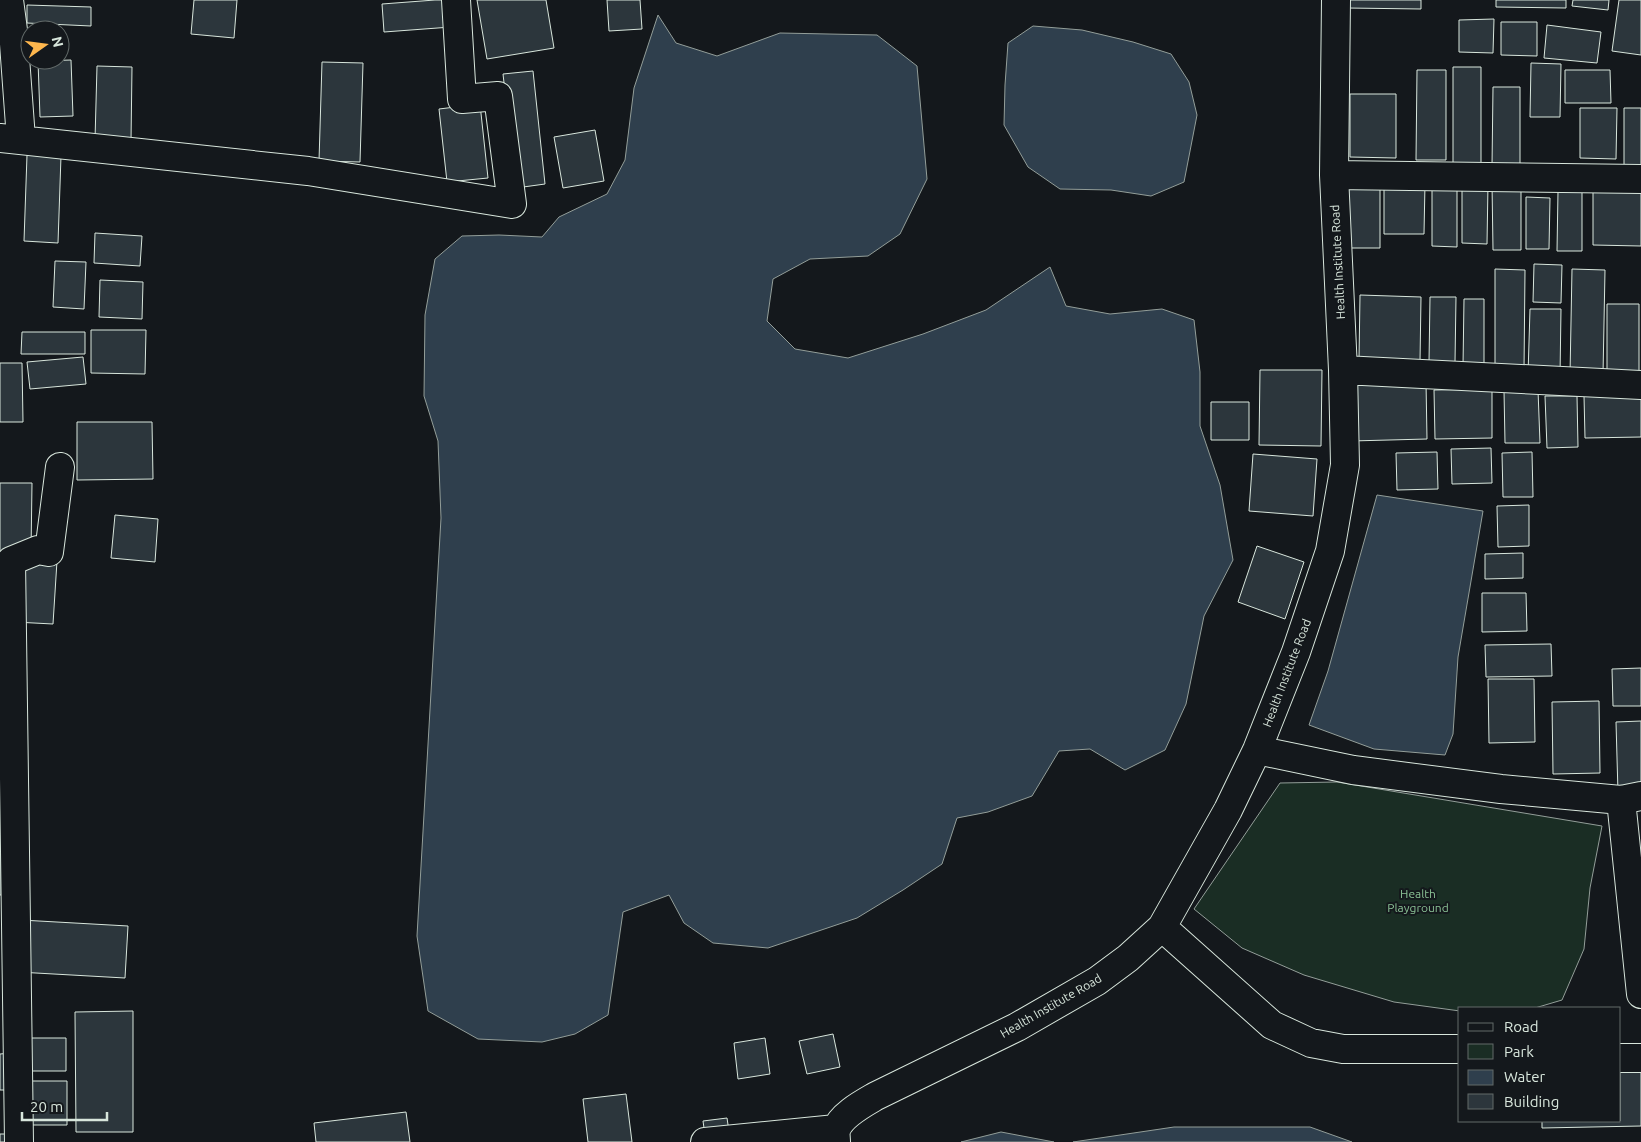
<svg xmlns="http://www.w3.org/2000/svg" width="1641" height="1142" viewBox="0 0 1641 1142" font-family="Ubuntu,sans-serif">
	<rect width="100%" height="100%" fill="#14181c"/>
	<!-- green -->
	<path fill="#1a2d24" stroke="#939e99" d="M1337,782L1602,826L1590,888L1584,949L1562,1000L1535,1008H1460V1011L1394,1002L1304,975L1242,948L1194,909L1280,783Z"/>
	<!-- water -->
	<path fill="#2f3f4d" stroke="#939e99" d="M658,15L676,43L717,56L780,33L877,35L917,66L927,179L900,234L868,256L810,259L773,279L767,321L795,349L848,358L923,334L986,310L1050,267L1066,306L1110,314L1162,309L1194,320L1200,372V426L1220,485L1233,560L1204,616L1186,704L1165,750L1125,770L1090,749L1059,751L1032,796L988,812L957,818L942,864L903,890L857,918L768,948L713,943L684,923L669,895L623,912L608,1015L575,1034L542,1042L478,1039L428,1011L417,936L441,518L438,441L424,396L425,315L435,259L462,236L499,235L542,237L559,217L607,194L625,160L634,88Z
		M1033,26L1082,30L1133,42L1171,54L1189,82L1197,115L1184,182L1151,196L1111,190L1060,189L1028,167L1004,125L1005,85L1008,43Z
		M1377,495L1483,511L1458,657L1453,734L1445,755L1374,749L1309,725L1328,671Z
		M1174,1127H1310L1352,1142H1073Z
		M1001,1132L1054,1142H961Z"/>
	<!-- building -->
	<path fill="#2c363c" stroke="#d8e6dc" d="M194,0H237L234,38L191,34Z
		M435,0H449L451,27L384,32L382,4Z
		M477,0H546L554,48L487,59Z
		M607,0H640L642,29L609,31Z
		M1347,0H1421V9L1347,8Z
		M1496,0H1566V8L1496,7Z
		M1573,0H1609L1608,10L1572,6Z
		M1619,0H1641V55L1612,51Z
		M27,5L91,7V26L27,23Z
		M1494,19L1493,53L1459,52V20Z
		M1501,22H1537V56L1501,55Z
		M1547,25L1601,32L1597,63L1544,58Z
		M71,60L73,116L40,117L38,61Z
		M322,62L363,63L360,162L319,161Z
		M1531,63L1561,64L1560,117H1530Z
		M97,66L132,67L131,141L95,140Z
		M1453,67H1481V166H1453Z
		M1417,70H1446V160H1416Z
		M1565,70H1610L1611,103H1565Z
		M533,71L545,184L516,188L503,74Z
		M1493,87H1520V166H1492Z
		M1350,94H1396V158L1350,157Z
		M480,104L488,178L447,182L439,109Z
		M1580,108H1617L1616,159L1580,158Z
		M1624,108H1641V171H1624Z
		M595,130L604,181L563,188L554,137Z
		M27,155L61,156L58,243L24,241Z
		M1384,182L1425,183L1424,234H1384Z
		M1343,184H1380V248H1343Z
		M1462,184H1488L1487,244L1462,243Z
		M1492,184H1521V250H1493Z
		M1432,186H1457V247L1432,246Z
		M1593,188H1641V246L1593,245Z
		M1558,191H1582V251H1557Z
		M1526,197L1550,198L1549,249H1526Z
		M95,233L142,236L140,266L94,263Z
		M55,261L86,262L84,309L53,307Z
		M1534,264L1562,265L1561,303L1533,302Z
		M1495,269L1525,270L1524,370H1495Z
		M1572,269L1605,270L1603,375H1570Z
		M100,280L143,282L142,319L99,317Z
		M1360,295L1421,297L1420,361L1359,359Z
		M1430,297H1456L1455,362H1429Z
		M1464,299H1484V366H1463Z
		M1607,304H1639V372H1607Z
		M1530,309H1561L1560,376L1528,375Z
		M91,330H146L145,374L91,373Z
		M22,332H85V354H21Z
		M83,357L86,384L30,389L27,362Z
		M0,363H22L23,422H0Z
		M1260,370H1322L1321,446L1259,445Z
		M1426,382L1427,439L1351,441V384Z
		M1492,389V438L1435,439L1434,390Z
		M1538,390L1540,443H1505L1504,391Z
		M1641,395V437L1585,438L1584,396Z
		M1545,396H1577L1578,447L1547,448Z
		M1211,402H1249V440H1211Z
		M77,422H152L153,479L77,480Z
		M1491,448L1492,483L1452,484L1451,449Z
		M1437,452L1438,489L1397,490L1396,453Z
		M1532,452L1533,497H1503L1502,453Z
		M1253,454L1317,459L1313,516L1249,511Z
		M0,483H32L31,553L0,552Z
		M1529,505V546L1498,547L1497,506Z
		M115,515L158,519L155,562L111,558Z
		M1257,546L1304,562L1285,619L1238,602Z
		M1523,553V578L1485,579V554Z
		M18,559L57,561L53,624L15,622Z
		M1482,593H1526L1527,631L1482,632Z
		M1551,644L1552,676L1486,677L1485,645Z
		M1641,668V706H1613L1612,669Z
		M1488,679H1534L1535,742L1489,743Z
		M1599,701L1600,773L1553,774L1552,702Z
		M1641,721V793H1618L1616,722Z
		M0,854H3L2,895H0Z
		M21,920L128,926L125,978L18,972Z
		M133,1011V1132H76L75,1012Z
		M833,1034L840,1067L807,1074L799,1041Z
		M23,1038H66V1071H22Z
		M765,1038L770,1074L738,1079L734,1043Z
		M11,1053L12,1090H0V1054Z
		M1620,1071H1641V1126L1542,1128V1121H1620Z
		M23,1081H67V1125H23Z
		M626,1094L632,1142H588L583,1099Z
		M406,1112L410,1142H316L314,1123Z
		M727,1118L730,1138L706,1142L703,1121Z
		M0,1134H6V1142H0Z"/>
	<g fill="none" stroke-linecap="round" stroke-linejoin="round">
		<!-- minor casing -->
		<g stroke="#d8e6dc" stroke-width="30">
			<path id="minor" d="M9,0L13,30L21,139
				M0,138L308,171L512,204L498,96L462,99L456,0
				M1334,175L1641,179
				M1343,370L1641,385
				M1257,750L1353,770L1501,789L1621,800L1641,796
				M1621,800L1641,994
				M1162,927L1272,1025L1311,1043L1343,1049H1460
				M1620,1058H1641
				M19,1142L11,561L38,550L49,552L60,467
				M705,1142L836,1129
				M836,1142C836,1138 835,1133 836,1130C841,1115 864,1103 876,1096L1017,1027L1097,981L1128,958L1162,927L1228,810L1257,750L1296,652L1330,551L1345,465L1343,370L1334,175L1336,0"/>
		</g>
		<!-- minor -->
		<use href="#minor" stroke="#14181c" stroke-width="28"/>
	</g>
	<g text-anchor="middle" stroke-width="4" stroke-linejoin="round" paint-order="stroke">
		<!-- street labels -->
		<g font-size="12" fill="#d8e6dc" stroke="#14181c">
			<text transform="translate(1338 262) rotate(-93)" y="4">Health Institute Road</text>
			<text transform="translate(1287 673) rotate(-69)" y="4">Health Institute Road</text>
			<text transform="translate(1051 1006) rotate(-30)" y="4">Health Institute Road</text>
		</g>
		<!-- park labels -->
		<g font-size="12" fill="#8ac095" stroke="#14181c">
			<text x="1418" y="898">Health<tspan x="1418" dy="14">Playground</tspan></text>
		</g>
	</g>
	<!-- legend -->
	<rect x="1458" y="1007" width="162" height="115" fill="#14181c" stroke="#626a69"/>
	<rect x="1468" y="1023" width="25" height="8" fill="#14181c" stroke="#626a69"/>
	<text x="1504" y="1032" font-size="15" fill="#d8e6dc">Road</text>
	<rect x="1468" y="1044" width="25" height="15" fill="#1a2d24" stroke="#626a69"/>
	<text x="1504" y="1057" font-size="15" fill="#d8e6dc">Park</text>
	<rect x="1468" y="1070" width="25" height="15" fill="#2f3f4d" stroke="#626a69"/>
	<text x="1504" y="1082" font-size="15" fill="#d8e6dc">Water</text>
	<rect x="1468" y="1094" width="25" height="15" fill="#2c363c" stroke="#626a69"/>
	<text x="1504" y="1107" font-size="15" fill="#d8e6dc">Building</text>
	<!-- north arrow -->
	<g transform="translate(45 45) rotate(76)"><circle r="24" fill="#14181c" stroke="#626a69"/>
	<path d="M0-4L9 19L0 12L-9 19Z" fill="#ffb74d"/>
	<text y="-8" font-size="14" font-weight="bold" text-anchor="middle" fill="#d8e6dc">N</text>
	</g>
	<!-- scale -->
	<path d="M22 1112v8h85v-8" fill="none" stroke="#d8e6dc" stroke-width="2.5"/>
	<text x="30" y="1112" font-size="15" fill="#d8e6dc" stroke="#14181c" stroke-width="4" paint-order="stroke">20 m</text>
</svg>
